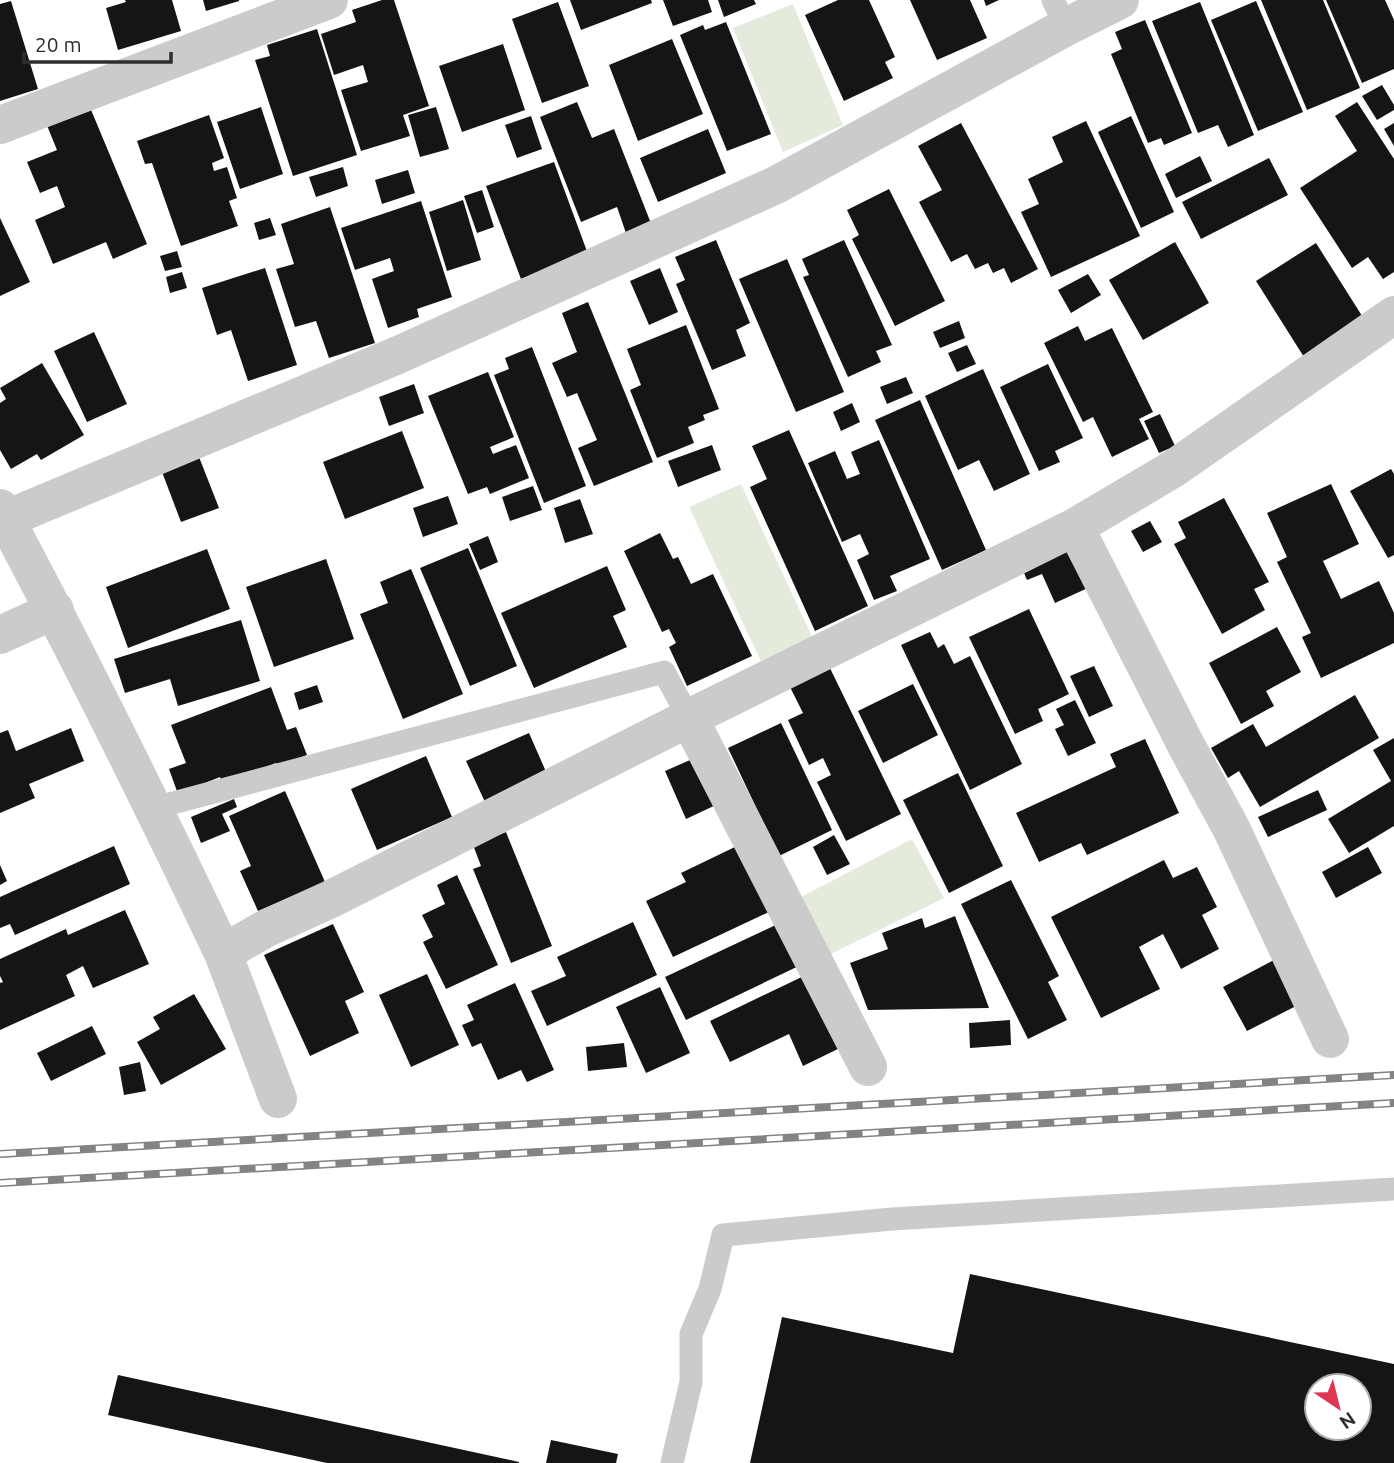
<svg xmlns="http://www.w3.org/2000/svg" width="1394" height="1463" viewBox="0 0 1394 1463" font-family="Ubuntu,sans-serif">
	<rect width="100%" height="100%" fill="#fff"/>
	<!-- green -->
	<path fill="#e5ebdc" d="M793,4L843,125L783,152L733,28Z
		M741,484L814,641L763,666L689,507Z
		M912,839L944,898L829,955L797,899Z"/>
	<!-- building -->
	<path fill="#151515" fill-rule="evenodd" d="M125,0H172L181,31L118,50L106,8L126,2Z
		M203,0H239V1L206,11Z
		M382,0H394L429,106L403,115L410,136L361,151L341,90L368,82L363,65L334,75L321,34L356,22L352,10Z
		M570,0H651L652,3L581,30Z
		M663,0H708L712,12L673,26Z
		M718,0H754L756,4L724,17Z
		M838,0H869L895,57L885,62L893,78L844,101L805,15Z
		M910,0H970L987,38L937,60Z
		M984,0H999L986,6Z
		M1261,0H1323L1360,88L1307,110Z
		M1326,0H1385L1394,20V69L1362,83Z
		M11,1L38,89L0,101V4Z
		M1256,1L1303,112L1258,131L1211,20Z
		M558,2L589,86L542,103L512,19Z
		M1200,2L1254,135L1228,147L1218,125L1198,133L1152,21Z
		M1145,20L1192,133L1164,145L1161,138L1148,143L1111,54L1122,49L1115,32Z
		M726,22L771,134L727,151L680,35L703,25L705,30Z
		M317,29L357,155L293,176L255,60L270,56L267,45Z
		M672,39L703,114L638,141L609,65Z
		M503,44L525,110L462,132L439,66Z
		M1382,85L1394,105V110L1377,120L1362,96Z
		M577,102L592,138L614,129L652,226L627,236L617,207L581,222L540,117Z
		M1357,102L1394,159V272L1383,279L1368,257L1352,268L1300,188L1357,151L1335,116Z
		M89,105L147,244L113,259L106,242L53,264L35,220L65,207L57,186L40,193L27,162L57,150L46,123Z
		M261,107L283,174L240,189L217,122Z
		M436,107L449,149L420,157L408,115Z
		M209,115L224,158L212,163L214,171L227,167L237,198L229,201L238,226L181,246L152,163L145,164L137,141Z
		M531,116L542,149L517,158L505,125Z
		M1131,116L1174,212L1141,228L1098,132Z
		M1086,121L1140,236L1051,277L1021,212L1039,204L1028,179L1063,162L1052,137Z
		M961,123L1038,269L1011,283L1004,268L993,273L988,263L975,269L967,254L951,262L919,202L942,190L918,146Z
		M1394,123V146L1384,129Z
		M708,129L726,173L658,202L640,158Z
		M1200,156L1212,181L1176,198L1165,174Z
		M1269,158L1288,195L1201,239L1182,202Z
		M554,162L588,254L521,279L486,186Z
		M343,167L348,186L316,197L309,177Z
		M408,170L415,193L382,204L375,180Z
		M889,189L945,301L895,326L852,239L859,235L847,210Z
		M482,190L494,227L477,233L464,196Z
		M463,200L481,260L447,271L429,212Z
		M421,201L452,297L417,309L419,317L388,328L372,279L394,271L390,258L355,270L341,228Z
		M330,207L375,343L329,358L316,321L295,327L276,269L294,264L281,224Z
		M0,218L30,282L0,296Z
		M270,218L276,235L259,240L254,223Z
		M716,240L750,323L736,330L746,356L712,370L676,284L685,280L675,257Z
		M844,240L892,345L876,351L881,362L848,377L803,277L809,275L802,259Z
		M1175,242L1209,303L1143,340L1109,280Z
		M1316,243L1364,319L1304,357L1256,281Z
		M177,251L182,267L165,271L160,256Z
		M787,259L844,392L796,412L739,279Z
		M265,268L297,365L248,381L231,330L217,335L202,288Z
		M660,268L678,312L649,325L630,281Z
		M182,272L187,288L170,293L166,277Z
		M1088,274L1101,295L1071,313L1058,290Z
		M588,302L653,462L594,486L578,448L597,440L577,393L567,397L552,363L577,352L562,313Z
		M959,321L965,338L940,348L933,332Z
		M686,325L719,409L703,415L705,420L688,427L694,443L657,458L630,390L641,385L627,349Z
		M1078,326L1085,341L1112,328L1153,412L1139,419L1149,439L1112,457L1093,417L1083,422L1044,343Z
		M94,332L127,404L87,422L54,351Z
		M967,345L976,364L957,372L948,353Z
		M532,347L586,486L544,503L494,375L509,369L505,358Z
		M42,363L84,435L41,460L37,454L11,469L0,450V403L6,399L0,388Z
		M1048,364L1083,438L1055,451L1060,462L1039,471L1000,387Z
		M983,369L1030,474L994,491L979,460L958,470L925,396Z
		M488,372L514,437L490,447L493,454L516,445L529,478L490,494L487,487L468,494L428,396Z
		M906,377L913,393L887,404L880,387Z
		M414,384L424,413L389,426L379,397Z
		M920,400L986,550L942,570L875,420Z
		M852,403L860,422L841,431L833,412Z
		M1160,414L1175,446L1159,453L1144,421Z
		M789,430L868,606L815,631L750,487L767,479L752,446Z
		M402,431L424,488L345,519L323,462Z
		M879,440L930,559L890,576L897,591L874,600L857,560L869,554L860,534L842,542L808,463L835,451L847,479L860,474L851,452Z
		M712,445L721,470L678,487L668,461Z
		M199,457L219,508L181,522L162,472Z
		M1391,469L1394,474V555L1388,558L1350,491Z
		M1331,484L1359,544L1323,561L1341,599L1379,581L1394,613V643L1321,678L1302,637L1311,633L1277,562L1287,557L1267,513Z
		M533,486L542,510L510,521L502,497Z
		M448,496L458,524L423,537L413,508Z
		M1224,498L1269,582L1254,589L1265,610L1222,634L1174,544L1186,538L1178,522Z
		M580,499L593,534L565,543L554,508Z
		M1150,521L1162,542L1143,552L1131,531Z
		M660,533L673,559L678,557L691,584L713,574L752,656L687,686L669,647L676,643L669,629L662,632L624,551Z
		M488,536L498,562L480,570L469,544Z
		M1070,543L1090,587L1055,603L1042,574L1027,580L1021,566Z
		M468,548L517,666L470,686L420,568Z
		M207,549L230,609L128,648L106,587Z
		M326,559L354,639L274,667L246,587Z
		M607,566L626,610L613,616L627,647L534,688L501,613Z
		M411,569L463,694L403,719L360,614L388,603L380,582Z
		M1029,609L1069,694L1038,709L1043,721L1015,734L969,637Z
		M241,620L260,681L178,706L170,679L125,693L114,659Z
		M1277,627L1301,672L1266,691L1274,706L1241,724L1209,663Z
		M930,632L938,648L944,644L954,664L970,656L1022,764L970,790L901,645Z
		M827,662L901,814L846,841L817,782L831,775L823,758L809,765L788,720L803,713L787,681Z
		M1094,666L1113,706L1089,717L1070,676Z
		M913,684L938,735L883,763L858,711Z
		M317,685L323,702L299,710L294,693Z
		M271,687L287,730L296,727L307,755L278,766L276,763L222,783L220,777L178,794L169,769L186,763L171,725Z
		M1355,695L1379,738L1260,807L1239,771L1228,778L1211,748L1253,724L1266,747Z
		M1075,700L1096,743L1068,756L1055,729L1064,725L1056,709Z
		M781,723L832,830L779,856L728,748Z
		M71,728L84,761L29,784L35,798L0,813V733L8,730L16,751Z
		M529,733L547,774L485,802L466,761Z
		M1394,738V826L1349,853L1328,819L1391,781L1373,750Z
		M1145,739L1179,813L1087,855L1081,843L1039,862L1016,813L1116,767L1110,754Z
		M426,756L452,817L377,850L351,789Z
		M697,757L718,804L686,819L665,771Z
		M958,773L1003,866L949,893L903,800Z
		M1318,790L1327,810L1268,837L1258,817Z
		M285,791L325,882L258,911L240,871L251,866L229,816Z
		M234,799L237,807L222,814L230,831L201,843L191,817Z
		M506,832L552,946L511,963L473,869L481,866L473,845Z
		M834,835L850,864L827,875L813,847Z
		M739,845L771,911L673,957L646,901L686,882L681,873Z
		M114,846L130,884L15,935L10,924L0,928V897Z
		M1368,847L1382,873L1336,898L1322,872Z
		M1164,860L1173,878L1197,867L1217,907L1202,915L1219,949L1181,969L1163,934L1139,947L1160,989L1101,1018L1051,917Z
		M0,865L7,881L0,885Z
		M457,875L498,965L446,989L423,942L433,937L422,915L445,904L437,885Z
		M1011,880L1059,976L1048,982L1067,1020L1028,1039L961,904Z
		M125,910L149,964L93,988L83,966L66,975L75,996L0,1030V983L3,982L0,976V959L66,929L68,935Z
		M955,916L989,1008L868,1010L850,963L888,949L882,933L922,918L925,928Z
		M633,922L657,975L547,1026L531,991L566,976L557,957Z
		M782,922L803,964L686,1020L665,977Z
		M333,924L364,992L345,1001L359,1033L310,1056L264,955Z
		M1274,960L1298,1005L1247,1031L1223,987Z
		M427,974L459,1045L411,1067L379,995Z
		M808,974L842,1047L803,1066L789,1034L730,1062L710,1021Z
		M515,983L554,1070L527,1082L521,1070L498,1080L481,1043L472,1047L462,1025L474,1020L467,1005Z
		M660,987L690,1053L646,1073L616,1007Z
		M194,994L226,1049L161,1085L137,1042L160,1029L153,1017Z
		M1010,1020L1011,1045L970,1048L969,1023Z
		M92,1026L106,1054L51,1081L37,1053Z
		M624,1043L627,1067L588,1071L586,1047Z
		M140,1062L146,1091L124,1095L119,1067Z
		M970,1274L1394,1364V1463H750L782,1317L953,1353ZM1317,1386H1359V1428H1317Z
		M118,1375L519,1462V1463H327L108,1415Z
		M551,1440L618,1454L616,1463H546Z"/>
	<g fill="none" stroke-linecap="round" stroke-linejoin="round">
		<!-- service -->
		<path stroke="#cbcbcb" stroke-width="23" d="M1053,0L1066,27
			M154,808L664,672L689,718
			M672,1463L691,1382V1334L710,1289L723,1235L892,1219L1394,1189"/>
		<!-- minor -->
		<path stroke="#cbcbcb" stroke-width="38" d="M0,125L329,0
			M0,508C78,655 152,803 223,953L265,929L331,899L689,718L1075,527L1173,469L1394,315
			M6,519L398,355L776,185L1066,27L1120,0
			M1075,527L1187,747L1231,828L1330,1039
			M0,635L55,610
			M689,718L868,1067
			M223,953L278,1099"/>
		<!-- rail casing -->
		<g stroke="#838383" stroke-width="8">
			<path id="rail" d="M0,1154L1394,1075
				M0,1183L1394,1103"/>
		</g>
		<!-- rail -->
		<use href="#rail" stroke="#fff" stroke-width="5" stroke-dasharray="16" stroke-linecap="butt"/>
	</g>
	<!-- north arrow -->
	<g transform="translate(1338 1407) rotate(145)"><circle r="33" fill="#ffffff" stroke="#ababab" stroke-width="2"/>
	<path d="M0-5L12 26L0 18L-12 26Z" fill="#df3652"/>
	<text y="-10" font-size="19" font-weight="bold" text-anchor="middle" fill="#2e2e2e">N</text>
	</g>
	<!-- scale -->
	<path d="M24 52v10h147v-10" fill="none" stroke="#2e2e2e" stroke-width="3.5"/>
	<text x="35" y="52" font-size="21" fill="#2e2e2e" stroke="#ffffff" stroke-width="5" paint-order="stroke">20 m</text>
</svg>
